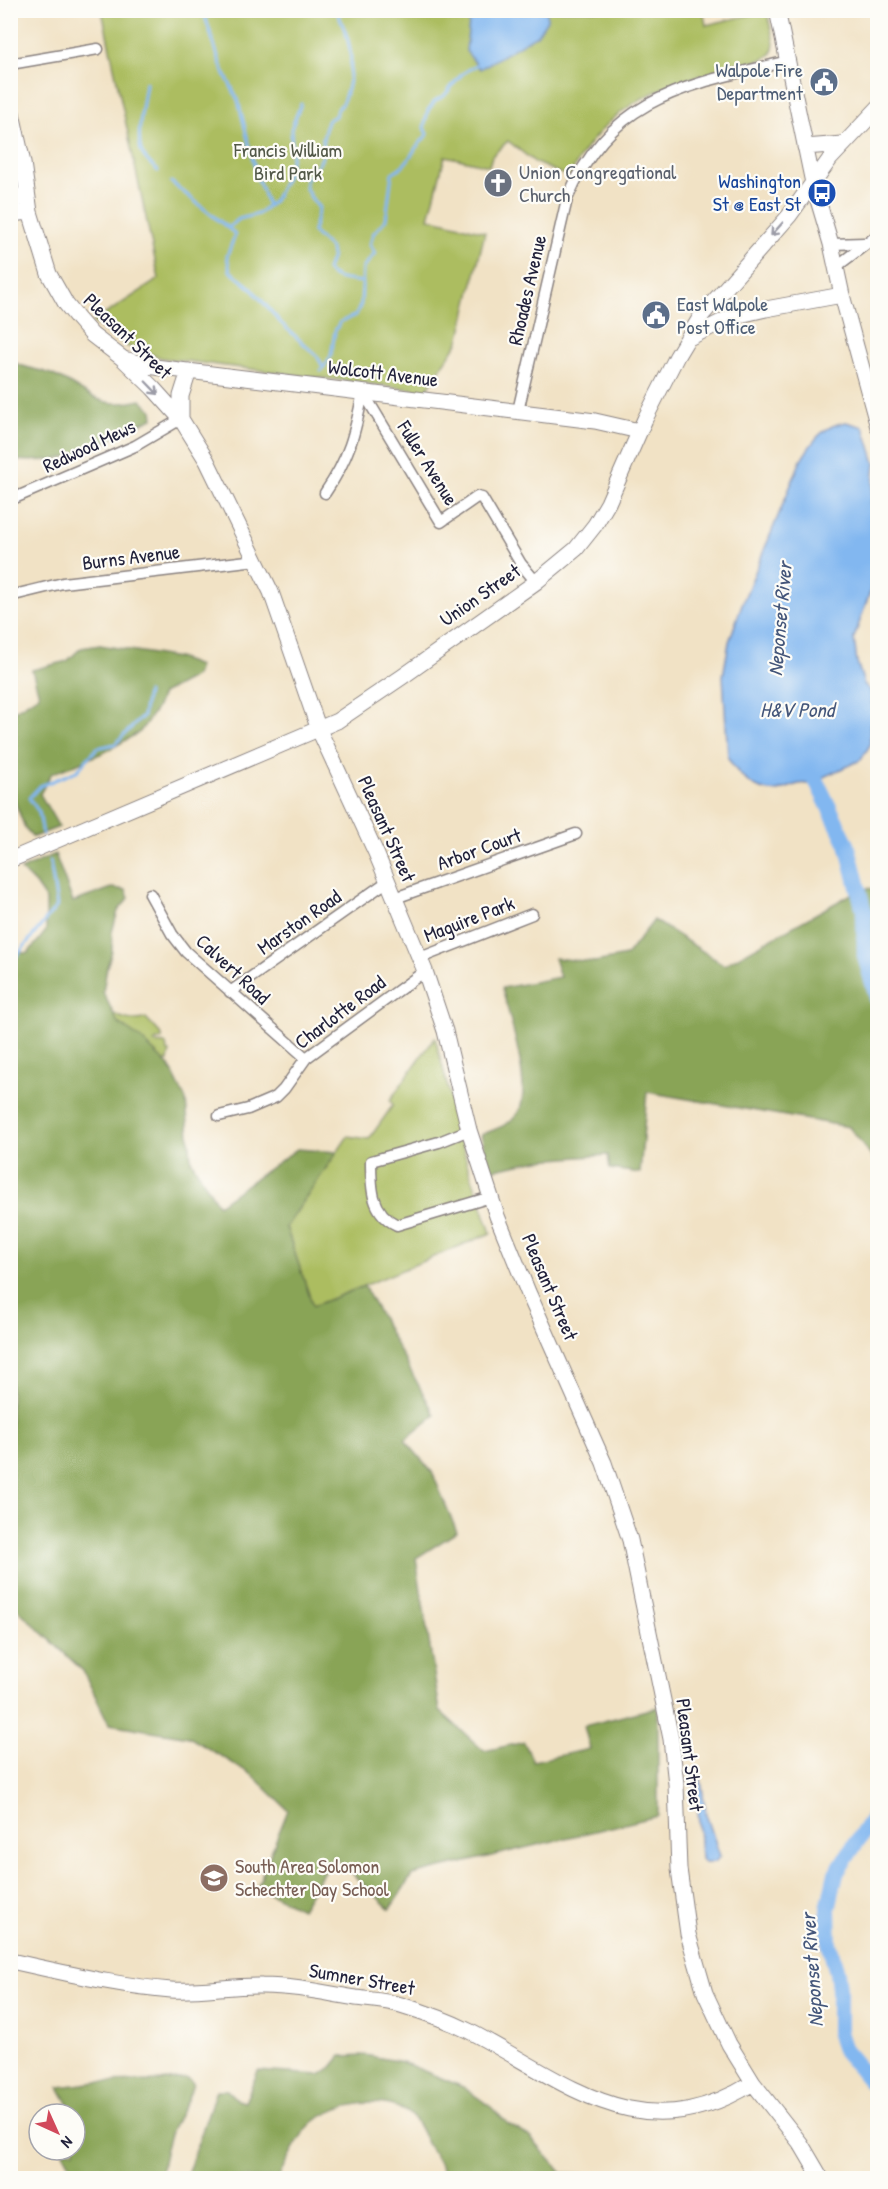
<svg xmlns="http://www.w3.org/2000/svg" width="888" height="2189" viewBox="0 0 888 2189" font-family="'Patrick Hand',sans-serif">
	<rect width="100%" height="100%" fill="#fdfcf7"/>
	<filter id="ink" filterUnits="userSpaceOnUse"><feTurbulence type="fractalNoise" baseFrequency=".0167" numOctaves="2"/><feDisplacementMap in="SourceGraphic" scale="12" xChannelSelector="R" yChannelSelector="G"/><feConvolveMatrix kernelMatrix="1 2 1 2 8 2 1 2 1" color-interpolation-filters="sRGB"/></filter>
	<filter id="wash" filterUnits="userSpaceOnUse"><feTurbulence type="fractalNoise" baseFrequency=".008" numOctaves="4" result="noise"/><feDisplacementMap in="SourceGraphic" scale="24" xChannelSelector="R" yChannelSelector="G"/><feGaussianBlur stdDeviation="1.35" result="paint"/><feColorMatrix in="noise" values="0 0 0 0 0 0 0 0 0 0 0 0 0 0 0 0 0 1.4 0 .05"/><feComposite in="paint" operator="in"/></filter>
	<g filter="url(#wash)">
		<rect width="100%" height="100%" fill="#f1e2c5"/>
		<!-- green -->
		<path fill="#acbd60" stroke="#67704e" stroke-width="1.5" d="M703,10L706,25L767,11L774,43L772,53L764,59C679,81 612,91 569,177L536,163L508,141L492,156L489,166L445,156L429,218L485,232L459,341L426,391L162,358L127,346L93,322L159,279L102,11Z
			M88,997C106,1008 124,1026 146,1018L162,1035V1039L155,1041L154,1043L166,1044L167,1051L170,1052L168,1061H162Z
			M435,1037L467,1163L491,1233L313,1307L286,1227L348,1136L369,1139L393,1105L390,1100Z"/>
		<!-- forest -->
		<path fill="#89a456" stroke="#566348" stroke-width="1.5" d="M11,361C22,368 38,369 51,374C89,390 95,411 141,400L152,410L153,418C122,431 91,453 58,459C42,461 26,461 11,460Z
			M100,645L178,658L199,666L196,676L162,694L156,709L140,732L105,752L51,774L40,794L59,827L33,837L25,828L11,791V713L39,695L32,670L67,661L81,648Z
			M55,854L73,902L112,888L126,890L129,898L118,911L112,932V951L107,967L103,992L118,1023L140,1038L170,1067L186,1100L191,1160L218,1205L297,1149L337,1152L286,1227L313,1306L364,1286L435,1415L405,1440L432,1472L457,1532L416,1558L440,1711L484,1751L524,1742L533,1761L590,1749L584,1726L658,1707V1816L412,1875L390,1909L333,1856L301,1909L257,1887L288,1810L251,1774L189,1737L109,1724L83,1671L11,1603L10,952L28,953L46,931V900L35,884L21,870Z
			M862,888L877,889V1164L849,1127L647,1092L640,1173L610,1169L608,1155L539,1160L490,1170L481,1135C495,1129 512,1125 519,1111C532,1086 509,1016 502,988L560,977L554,958L595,962L626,956L654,920L724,965Z
			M365,2055L402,2062L463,2087L491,2107L508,2124L529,2136L562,2173L589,2174L609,2178H442C441,2161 436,2159 428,2145C422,2134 416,2117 405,2111C378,2096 340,2104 316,2120C301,2130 286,2162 278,2178H186L216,2090H227L237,2100L245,2102L258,2071L320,2075L332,2067L341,2056Z
			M188,2078L193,2083C190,2098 182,2109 175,2123C167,2139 163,2160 161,2178H77L62,2150H75V2124L78,2121L59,2087L97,2082L158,2081Z"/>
		<!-- water -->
		<path fill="#82b7f0" stroke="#526c96" stroke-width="1.5" d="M472,10L547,11V20L537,35L480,69L466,51L470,12Z
			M846,422L864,427L875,463L871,505L877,548L870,592L854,638L857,662L864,684L871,691L874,721L870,724V745L861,760L808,784C797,781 788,790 776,791C755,793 738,775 728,758L723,676L729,642L742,604L801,460C813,441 822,426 846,422Z
			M698,1775L701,1780L706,1814L720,1856L715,1862H704L701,1859L698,1808L693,1778Z"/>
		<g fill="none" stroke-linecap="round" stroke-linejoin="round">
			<!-- stream -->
			<path stroke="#82b7f0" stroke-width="3" d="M203,10L221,66L238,100L257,177L268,205
				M336,10C351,40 356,63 345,96C343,104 337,108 335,116L327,121L323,139L324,153L319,164L306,179V189L310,196L319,208L313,232L331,249L332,256L327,270C334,281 351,280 363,282
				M146,83C144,101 135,137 142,153C146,161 152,165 158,171
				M171,182L233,232L235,235L227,256L230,271L251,288L281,323L318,357L323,367
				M228,228L239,219L258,214L274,201L289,171L292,154L291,129L301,104
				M321,371L331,356L335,331L340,322L356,315L361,304L363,268L375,253L370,245L373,234L386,219L392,173C403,167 407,162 414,151C417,144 424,141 427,134L424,128L428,110L436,100L444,96L462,74L478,64
				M43,835L39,812L29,798L40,786L77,771L97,748L115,744L143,716L147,693
				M10,964L57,906L50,861"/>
			<!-- river -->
			<path stroke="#82b7f0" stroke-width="16" d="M806,760L847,844L864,911L865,956L878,1001
				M878,1810L836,1873L828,1909L829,1943L837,1973L839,1988V2035L844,2050L878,2091"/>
		</g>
	</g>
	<g filter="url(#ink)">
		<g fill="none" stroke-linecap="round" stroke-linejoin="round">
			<!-- street casing -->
			<g stroke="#8a8280" stroke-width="13">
				<path id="street" d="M10,64L98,49
					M831,244L865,243
					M837,266L878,235
					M363,392L441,522L477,497L482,498L521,564L536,582
					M518,411L567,199C612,94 689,85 788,61
					M325,493C349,458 355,434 363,392
					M10,500L135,446L181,419
					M10,596L63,583L256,560
					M150,894L172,934L186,952L306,1058
					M395,898L576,834
					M420,958L532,914
					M230,992L388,881
					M219,1116L248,1109L276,1097L284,1089L306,1058L425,971
					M469,1130L439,1142L371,1161C371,1187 371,1213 397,1225L491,1197"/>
			</g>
			<!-- secondary casing -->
			<g stroke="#8a8280" stroke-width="17">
				<path id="secondary" d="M777,10L813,183L831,244L842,295L878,427
					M10,104L23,163L30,212L49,274L66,304L78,319L92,335L122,358L153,388L181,419L207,461L271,592L319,730L376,853L425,971L445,1031L469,1130L497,1216L528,1292L604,1463L630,1540L671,1739L676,1784L679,1869L688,1934L705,1993L729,2044L753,2083L801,2144L821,2178
					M805,147L843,144
					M10,204L27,192
					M10,214L30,212
					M689,338L731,317L766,309L842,295
					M128,360L147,366L595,421L639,431
					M181,419V396L189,371
					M10,860L337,721L402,677L536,582L576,549L595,525L608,503L645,419L677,356L701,316L789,216L830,159L878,108
					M10,1961C63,1972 117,1986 171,1990C201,1992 232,1985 262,1986C294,1986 325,1993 356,1998C371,2000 387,2001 401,2005C424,2012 447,2020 469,2031C567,2082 640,2153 753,2083"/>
			</g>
			<!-- street -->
			<use href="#street" stroke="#fff" stroke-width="10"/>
			<!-- secondary -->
			<use href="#secondary" stroke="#fff" stroke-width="15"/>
		</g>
		<!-- one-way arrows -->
		<defs><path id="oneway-shaft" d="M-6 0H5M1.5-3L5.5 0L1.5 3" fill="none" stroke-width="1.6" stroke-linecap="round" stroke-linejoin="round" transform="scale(1.5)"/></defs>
		<g stroke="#9c9ca7">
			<use href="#oneway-shaft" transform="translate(777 229) rotate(132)"/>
			<use href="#oneway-shaft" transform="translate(152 388) rotate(46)"/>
		</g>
	</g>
	<!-- icons -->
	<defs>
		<g id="civic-disc" transform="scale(1.5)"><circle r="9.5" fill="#5c6f8a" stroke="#fdfcf7"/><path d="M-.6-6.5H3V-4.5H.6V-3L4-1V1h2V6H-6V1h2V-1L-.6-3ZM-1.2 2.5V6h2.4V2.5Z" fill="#fff"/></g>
		<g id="church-disc" transform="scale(1.5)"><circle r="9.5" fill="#6b7280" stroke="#fdfcf7"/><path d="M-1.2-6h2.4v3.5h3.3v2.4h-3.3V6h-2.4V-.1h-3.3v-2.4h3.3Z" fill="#fff"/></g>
		<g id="bus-disc" transform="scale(1.5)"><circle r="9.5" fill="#1a4fb4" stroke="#fdfcf7"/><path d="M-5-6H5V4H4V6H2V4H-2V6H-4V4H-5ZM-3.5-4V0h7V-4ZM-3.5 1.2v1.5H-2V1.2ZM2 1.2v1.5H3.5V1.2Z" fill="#fff"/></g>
		<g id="school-disc" transform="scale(1.5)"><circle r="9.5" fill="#8d6e63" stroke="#fdfcf7"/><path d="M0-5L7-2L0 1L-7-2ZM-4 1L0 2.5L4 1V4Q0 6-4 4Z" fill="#fff"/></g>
	</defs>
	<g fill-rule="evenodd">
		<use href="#civic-disc" x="824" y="82"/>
		<use href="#church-disc" x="498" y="183"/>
		<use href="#bus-disc" x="822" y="193"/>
		<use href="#civic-disc" x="656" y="315"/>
		<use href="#school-disc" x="214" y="1878"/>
	</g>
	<g text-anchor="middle" stroke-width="4.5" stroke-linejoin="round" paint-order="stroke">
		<!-- service labels -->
		<g font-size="20" fill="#4e5e75" stroke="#fdfcf7" text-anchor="end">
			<text x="803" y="77">Walpole Fire<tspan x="803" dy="23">Department</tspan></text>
			<text x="677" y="311" text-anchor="start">East Walpole<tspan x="677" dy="23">Post Office</tspan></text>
		</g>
		<!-- park labels -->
		<g font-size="20" fill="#525848" stroke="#fdfcf7">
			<text x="288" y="157">Francis William<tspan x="288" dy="23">Bird Park</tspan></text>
		</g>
		<!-- worship labels -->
		<g font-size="20" fill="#5b616d" stroke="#fdfcf7" text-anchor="start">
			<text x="519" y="179">Union Congregational<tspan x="519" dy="23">Church</tspan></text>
		</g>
		<!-- transit labels -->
		<g font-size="20" fill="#164399" stroke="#fdfcf7" text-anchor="end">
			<text x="801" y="188">Washington<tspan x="801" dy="23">St @ East St</tspan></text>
		</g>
		<!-- street labels -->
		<g font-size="20" fill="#22223b" stroke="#fdfcf7">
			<text transform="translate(527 290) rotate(-77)" y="7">Rhoades Avenue</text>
			<text transform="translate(128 336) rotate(44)" y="7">Pleasant Street</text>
			<text transform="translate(383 373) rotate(7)" y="7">Wolcott Avenue</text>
			<text transform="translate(89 446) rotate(-25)" y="7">Redwood Mews</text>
			<text transform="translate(428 463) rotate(58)" y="7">Fuller Avenue</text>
			<text transform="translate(131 557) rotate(-7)" y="7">Burns Avenue</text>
			<text transform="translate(480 595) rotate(-35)" y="7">Union Street</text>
			<text transform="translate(387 829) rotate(66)" y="7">Pleasant Street</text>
			<text transform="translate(479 849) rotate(-20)" y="7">Arbor Court</text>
			<text transform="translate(469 919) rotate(-21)" y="7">Maguire Park</text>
			<text transform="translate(299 922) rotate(-35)" y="7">Marston Road</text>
			<text transform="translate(233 969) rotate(43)" y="7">Calvert Road</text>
			<text transform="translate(340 1012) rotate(-37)" y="7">Charlotte Road</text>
			<text transform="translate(550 1287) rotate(67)" y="7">Pleasant Street</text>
			<text transform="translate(690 1755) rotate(83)" y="7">Pleasant Street</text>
			<text transform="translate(362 1979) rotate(10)" y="7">Sumner Street</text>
		</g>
		<!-- education labels -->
		<g font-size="20" fill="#785e54" stroke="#fdfcf7" text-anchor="start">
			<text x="235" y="1873">South Area Solomon<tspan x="235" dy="23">Schechter Day School</tspan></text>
		</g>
		<!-- water labels -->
		<g font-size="21" font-style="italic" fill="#44567a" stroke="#fdfcf7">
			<text transform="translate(780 619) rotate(-85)" y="7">Neponset River</text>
			<text x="797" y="717">H&amp;V Pond</text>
			<text transform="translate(812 1970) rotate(-94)" y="7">Neponset River</text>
		</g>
	</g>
	<!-- margin -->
	<rect width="888" height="2189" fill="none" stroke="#fdfcf7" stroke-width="36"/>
	<!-- north arrow -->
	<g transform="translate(57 2132) rotate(135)"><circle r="28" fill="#fdfcf7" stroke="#a5a5ac" stroke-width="1.5"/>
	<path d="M0-4.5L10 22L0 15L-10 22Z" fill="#d1495b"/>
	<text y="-9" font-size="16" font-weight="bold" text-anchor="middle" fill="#22223b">N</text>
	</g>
</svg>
